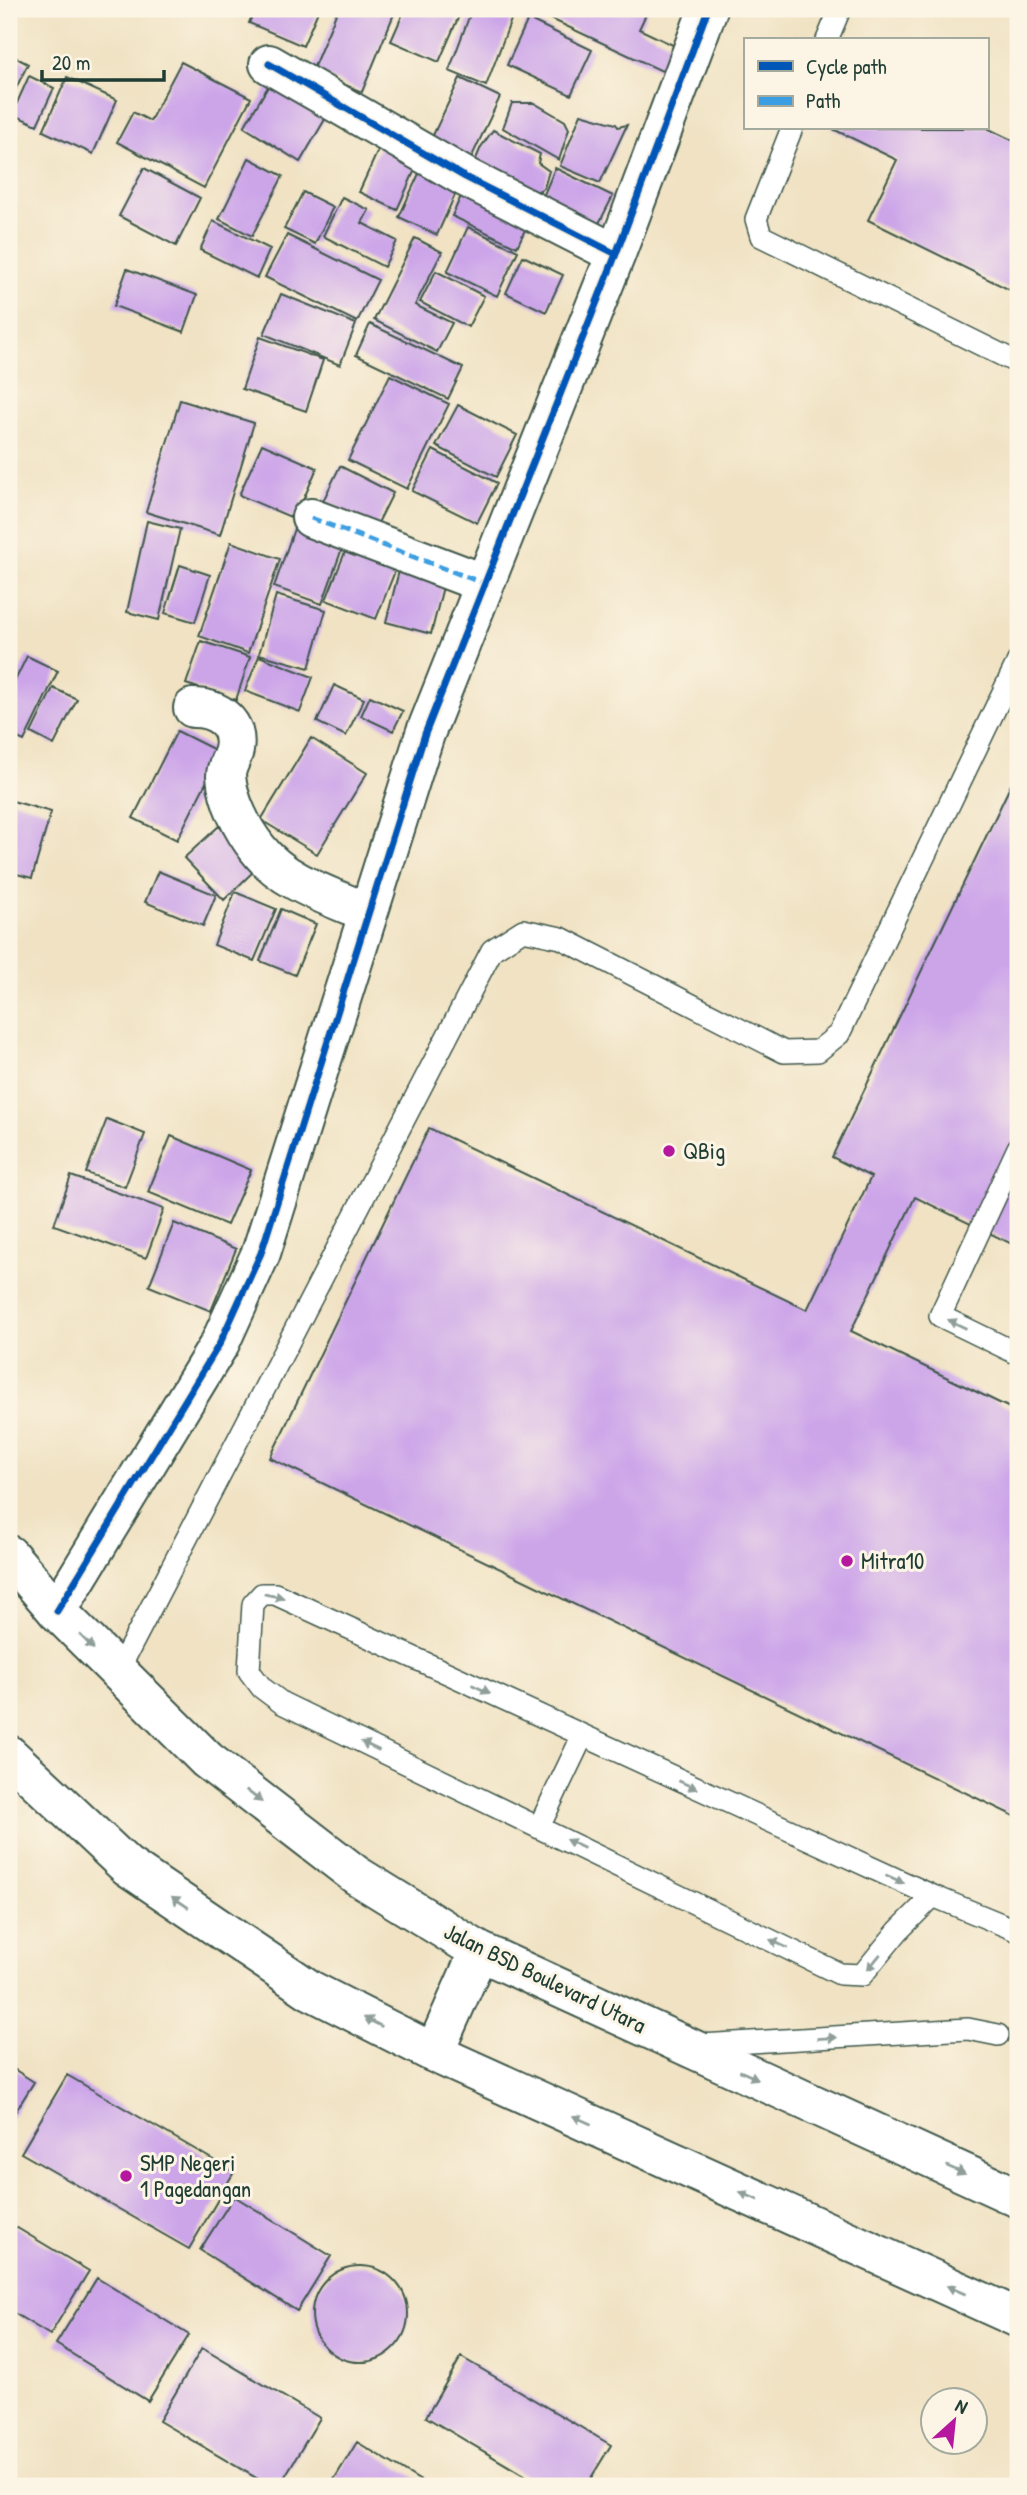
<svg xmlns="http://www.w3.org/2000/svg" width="1027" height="2495" viewBox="0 0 1027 2495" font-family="'Patrick Hand',sans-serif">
	<rect width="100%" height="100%" fill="#fcf5e5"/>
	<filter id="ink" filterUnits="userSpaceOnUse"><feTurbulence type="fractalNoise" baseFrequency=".0143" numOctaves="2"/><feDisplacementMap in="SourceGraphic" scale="14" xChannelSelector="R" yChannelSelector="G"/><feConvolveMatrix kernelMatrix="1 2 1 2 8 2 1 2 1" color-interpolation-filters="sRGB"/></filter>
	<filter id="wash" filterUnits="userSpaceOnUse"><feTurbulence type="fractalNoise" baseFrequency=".00686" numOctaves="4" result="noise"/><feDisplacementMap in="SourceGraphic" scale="28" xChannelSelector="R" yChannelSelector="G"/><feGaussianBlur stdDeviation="1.57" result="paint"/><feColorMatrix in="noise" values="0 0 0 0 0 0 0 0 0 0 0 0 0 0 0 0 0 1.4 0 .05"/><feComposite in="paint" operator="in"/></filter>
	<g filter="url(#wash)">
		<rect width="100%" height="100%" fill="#f0e2c3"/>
		<g id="blocks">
			<!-- building -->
			<path fill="#cca5e9" d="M255,9H319L303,46L249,23Z
				M338,9H396L362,92L312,71Z
				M405,9H462L439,62L391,41Z
				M472,9H515L486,86L449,71Z
				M554,9H645L648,10L639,29L675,46L664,72L549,18Z
				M528,19L592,50L571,95L507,65Z
				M9,54L28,64L9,102Z
				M181,62L251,98L204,188L117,142L133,112L150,121Z
				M275,75L331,109L300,162L244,127Z
				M29,76L54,88L37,125L12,114Z
				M67,77L117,100L93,154L43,131Z
				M460,78L500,97L466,169L426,150Z
				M512,103H534L565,121L569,129L559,160L503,128Z
				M581,114L616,124L618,127L627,125L600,183L560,166Z
				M831,128H987L1018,143V294L868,220L897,160Z
				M493,130L540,154L538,163L549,171L544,188L536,192L529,188L525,192L473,166L481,147Z
				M380,146L418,163L397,210L359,192Z
				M249,158L283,176L252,236L219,219Z
				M422,167L460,184L437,235L399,217Z
				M144,168L200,198L176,246L119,216Z
				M555,168L613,196L595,231L540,204Z
				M466,185L531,217L517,247L452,216Z
				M303,192L333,207L315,244L284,229Z
				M342,197L369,210L362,223L397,241L384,267L323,236Z
				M213,221L270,249L257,278L200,250Z
				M468,227L518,251L497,296L447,272Z
				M287,235L378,280L357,322L265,277Z
				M415,238L442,252L415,305L452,323L437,352L374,320Z
				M523,256L563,275L546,312L506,293Z
				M127,269L197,295L184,332L114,306Z
				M436,271L484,296L468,327L420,302Z
				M281,294L356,324L340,365L264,334Z
				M370,324L463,368L448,399L356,355Z
				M260,337L323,360L306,411L242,389Z
				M390,375L449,404L407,489L348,460Z
				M180,400L254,423L220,535L146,512Z
				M458,405L517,435L496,477L436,446Z
				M262,444L317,468L295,519L239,495Z
				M433,450L497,483L477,523L412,491Z
				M340,466L393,493L376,527L323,501Z
				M147,521L180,529L159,620L127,612Z
				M295,526L344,543L322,604L274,587Z
				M231,542L280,559L248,653L199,636Z
				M349,542L399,561L376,619L326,600Z
				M180,565L210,575L195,622L165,613Z
				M400,567L445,579L431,634L386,622Z
				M276,595L326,610L309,668L259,654Z
				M201,641L250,657L236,700L186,684Z
				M27,656L58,671L24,741L9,734V693Z
				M259,656L313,677L300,712L245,691Z
				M334,685L364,699L346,736L317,722Z
				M53,688L77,699L54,745L31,733Z
				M370,696L403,711L393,731L361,716Z
				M177,731L221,753L177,840L133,818Z
				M311,738L367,773L317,854L261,820Z
				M1018,770V1247L915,1197L851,1331L1018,1412V1818L270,1458L429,1128L807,1310L871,1177L832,1157Z
				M9,800L51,812L32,878L9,872Z
				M219,826L258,867L224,900L184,858Z
				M158,871L216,895L203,926L145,902Z
				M235,892L276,909L254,961L214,945Z
				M281,909L316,924L295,975L260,961Z
				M107,1119L145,1134L125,1187L86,1173Z
				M171,1136L251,1170L227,1225L148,1192Z
				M71,1176L164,1209L146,1258L54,1225Z
				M174,1223L236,1249L211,1311L149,1286Z
				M9,2066L34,2082L9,2122Z
				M67,2075L234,2172L189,2249L21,2153Z
				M234,2196L331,2256L297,2311L200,2250Z
				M9,2223L89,2271L50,2335L9,2310Z
				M312 2314a48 48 0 1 1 96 0a48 48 0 1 1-96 0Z
				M97,2278L189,2335L148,2401L56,2344Z
				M202,2348L320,2418L279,2486H270L159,2421Z
				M461,2357L611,2445L586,2486H542L426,2417Z
				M357,2442L429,2486H330Z"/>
		</g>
	</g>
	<g filter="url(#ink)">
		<use href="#blocks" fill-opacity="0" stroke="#3e5649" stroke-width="2"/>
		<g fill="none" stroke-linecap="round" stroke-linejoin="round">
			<!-- service casing -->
			<g stroke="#3e5649" stroke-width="24">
				<path id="service" d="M827,40L840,9
					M792,128L756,219L761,236L1018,363
					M1018,1148L940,1316L1018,1354
					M117,1673L492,950L523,930L561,938L784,1052L818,1051L839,1034L1018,661
					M539,1827L582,1737
					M933,1896L898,1931L862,1975L840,1974L282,1703L262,1688L249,1671L253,1604L262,1594H275L933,1896L1018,1931
					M701,2045L968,2029L998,2035"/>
			</g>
			<!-- minor casing -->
			<g stroke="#3e5649" stroke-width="42">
				<path id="minor" d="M269,64L465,177L616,254
					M311,518L483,583
					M193,708C218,708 239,723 234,750C232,759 226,766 226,776C228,801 242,829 258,849C284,883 330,896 368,913
					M57,1611L220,1343L261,1253L425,734L616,254L708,9"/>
			</g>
			<!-- secondary casing -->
			<g stroke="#3e5649" stroke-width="42">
				<path id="secondary" d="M9,1555L57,1611L207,1760L356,1875L479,1951L1018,2198
					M9,1755L127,1866L310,1990L434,2053L1018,2318
					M434,2053L479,1951"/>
			</g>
			<!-- service -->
			<use href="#service" stroke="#fff" stroke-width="21"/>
			<!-- minor -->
			<use href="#minor" stroke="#fff" stroke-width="38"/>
			<!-- secondary -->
			<use href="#secondary" stroke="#fff" stroke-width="38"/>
			<!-- quiet -->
			<path stroke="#3c9ee2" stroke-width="5" stroke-dasharray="10 5" stroke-linecap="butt" d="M311,518L483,583"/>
			<!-- cycleway casing -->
			<g stroke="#fcf5e5" stroke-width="11">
				<path id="cycleway" d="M269,64L465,177L616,254
					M57,1611L220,1343L261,1253L425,734L616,254L708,9"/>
			</g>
			<!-- cycleway -->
			<use href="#cycleway" stroke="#0057b8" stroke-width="7"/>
		</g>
		<!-- one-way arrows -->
		<defs><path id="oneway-solid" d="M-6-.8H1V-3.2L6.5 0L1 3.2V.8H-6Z" transform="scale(1.75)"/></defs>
		<g fill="#8f9e9a">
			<use href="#oneway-solid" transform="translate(957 1324) rotate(-154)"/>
			<use href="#oneway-solid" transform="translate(274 1596) rotate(11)"/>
			<use href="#oneway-solid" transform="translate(87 1642) rotate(46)"/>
			<use href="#oneway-solid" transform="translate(481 1689) rotate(25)"/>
			<use href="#oneway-solid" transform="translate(370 1746) rotate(-154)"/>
			<use href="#oneway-solid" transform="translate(688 1785) rotate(24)"/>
			<use href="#oneway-solid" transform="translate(254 1796) rotate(38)"/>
			<use href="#oneway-solid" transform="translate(575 1844) rotate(-154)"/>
			<use href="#oneway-solid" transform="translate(895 1879) rotate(24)"/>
			<use href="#oneway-solid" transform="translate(180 1902) rotate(-146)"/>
			<use href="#oneway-solid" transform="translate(779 1944) rotate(-154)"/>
			<use href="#oneway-solid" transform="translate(874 1962) rotate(129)"/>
			<use href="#oneway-solid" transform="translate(373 2022) rotate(-153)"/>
			<use href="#oneway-solid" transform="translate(827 2038) rotate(-3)"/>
			<use href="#oneway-solid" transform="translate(749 2075) rotate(24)"/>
			<use href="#oneway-solid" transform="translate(582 2120) rotate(-156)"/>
			<use href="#oneway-solid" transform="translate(956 2170) rotate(24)"/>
			<use href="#oneway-solid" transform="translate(749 2196) rotate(-156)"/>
			<use href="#oneway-solid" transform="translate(956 2290) rotate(-156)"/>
		</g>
	</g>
	<!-- markers -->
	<g fill="#b5179e" stroke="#fcf5e5" stroke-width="2.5">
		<circle cx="669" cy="1151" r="7"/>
		<circle cx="847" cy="1561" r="7"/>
		<circle cx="126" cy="2176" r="7"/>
	</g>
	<g text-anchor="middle" stroke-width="6" stroke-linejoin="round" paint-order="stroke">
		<!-- poi labels -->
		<g font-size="23" fill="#1f3d34" stroke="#fcf5e5" text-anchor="start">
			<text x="683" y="1159">QBig</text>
			<text x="861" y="1569">Mitra10</text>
			<text x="140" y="2171">SMP Negeri<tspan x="140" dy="26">1 Pagedangan</tspan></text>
		</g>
		<!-- street labels -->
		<g font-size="23" fill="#1f3d34" stroke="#fcf5e5">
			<text transform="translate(545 1978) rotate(26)" y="8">Jalan BSD Boulevard Utara</text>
		</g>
	</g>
	<!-- margin -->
	<rect width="1027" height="2495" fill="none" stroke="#fcf5e5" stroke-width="35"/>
	<!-- legend -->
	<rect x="744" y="38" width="245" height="91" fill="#fcf5e5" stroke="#a4ab9e" stroke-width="2"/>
	<rect x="758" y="61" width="35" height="10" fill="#0057b8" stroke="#a4ab9e" stroke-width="2"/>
	<text x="806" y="74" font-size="21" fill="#1f3d34">Cycle path</text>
	<rect x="758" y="96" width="35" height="10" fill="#3c9ee2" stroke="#a4ab9e" stroke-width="2"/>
	<text x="806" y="108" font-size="21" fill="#1f3d34">Path</text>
	<!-- north arrow -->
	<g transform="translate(954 2421) rotate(27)"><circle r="33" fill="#fcf5e5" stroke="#a4ab9e" stroke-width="2"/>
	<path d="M0-5L12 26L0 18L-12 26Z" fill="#b5179e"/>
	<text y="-10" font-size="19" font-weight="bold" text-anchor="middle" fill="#1f3d34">N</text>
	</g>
	<!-- scale -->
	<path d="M42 70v10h122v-10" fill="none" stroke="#1f3d34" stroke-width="3.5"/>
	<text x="52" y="70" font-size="21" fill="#1f3d34" stroke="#fcf5e5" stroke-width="5" paint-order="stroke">20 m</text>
</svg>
